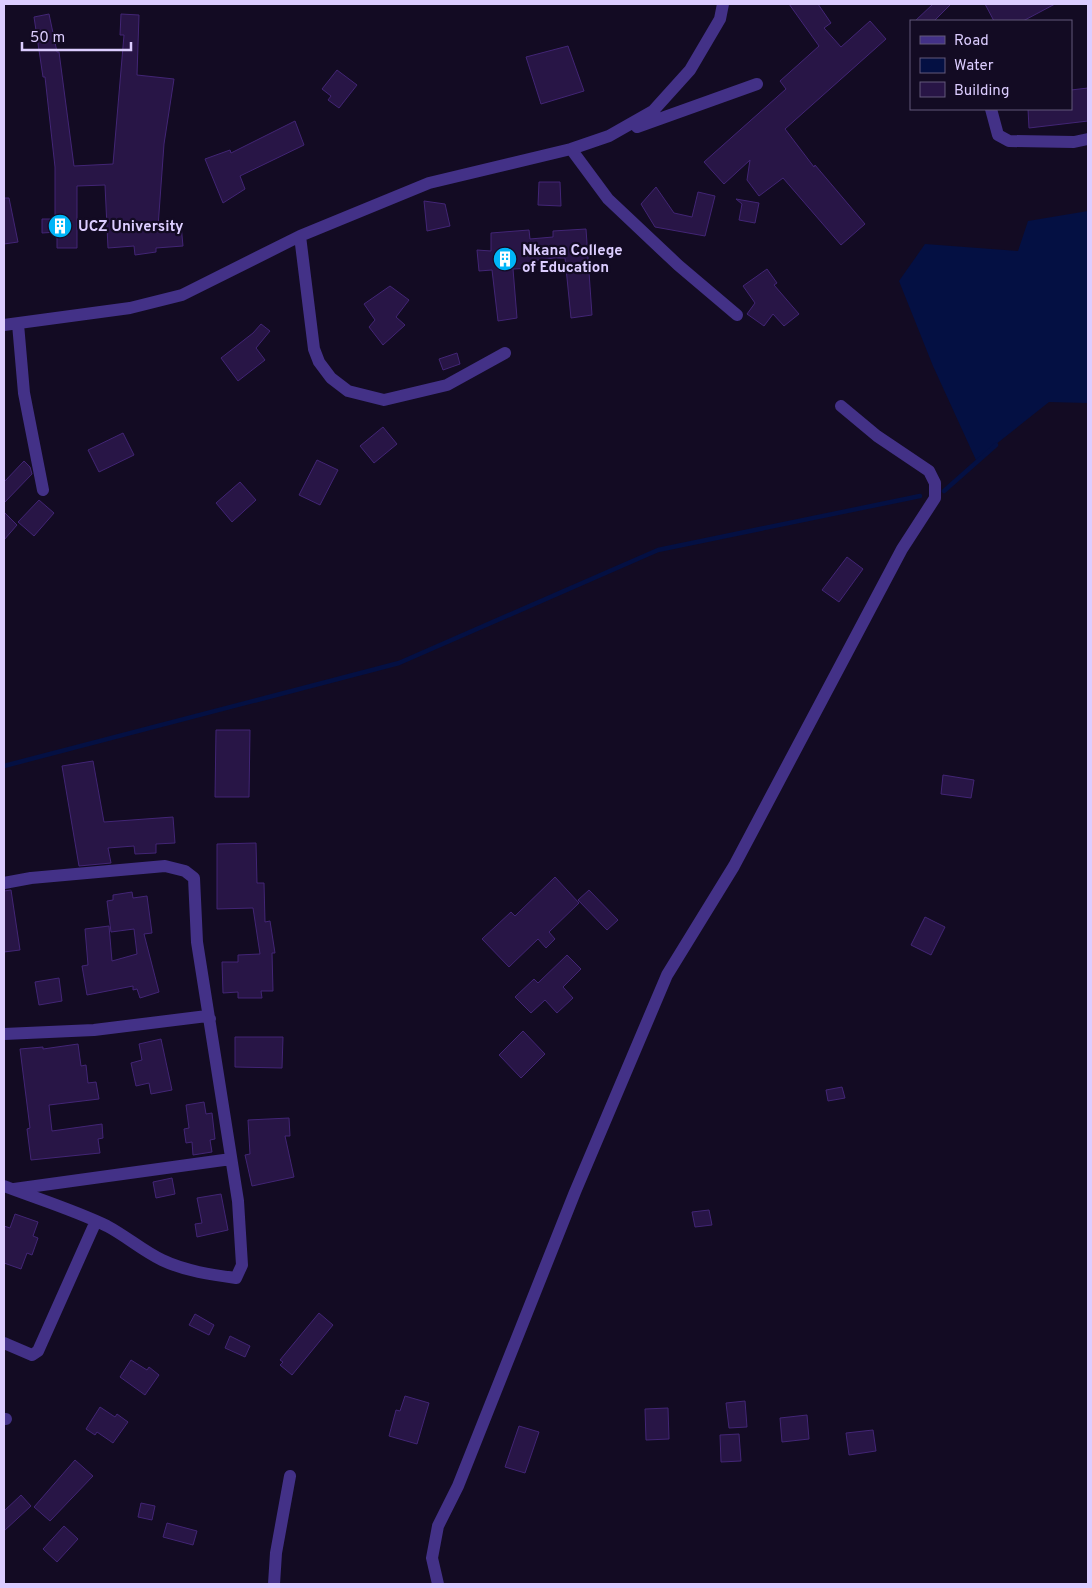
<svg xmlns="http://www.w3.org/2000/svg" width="1092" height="1588" viewBox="0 0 1092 1588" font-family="Overpass,sans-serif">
	<rect width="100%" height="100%" fill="#130b23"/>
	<!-- water -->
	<path fill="#041043" d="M1088,211V403L1049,402L976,460L933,366L899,281L925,244L1018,251L1028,221Z"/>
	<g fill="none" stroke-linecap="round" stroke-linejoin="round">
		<!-- stream -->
		<path stroke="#041043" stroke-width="4.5" d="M944,491L996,445
			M4,766L399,663L658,550L920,496"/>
	</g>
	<!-- building -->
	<path fill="#281546" stroke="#422575" d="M789,4H818L831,23L824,28L841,47L870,21L886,39L785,129L814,167L815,165L865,224L841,245L783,178L759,196L747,180L750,160L724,184L704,162L786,89L780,81L819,46Z
		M933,4H951L934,21H915Z
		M985,4H1055L1023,21H994Z
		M49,14L57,52H59L74,166L113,164L124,35H120L121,14L139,15L137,75L174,79L164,144L158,227L181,225L183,246L156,248V252L135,255L134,246L108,248L105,185L77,186V248H57V232L42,233V219H55V167L45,77H43L34,17Z
		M568,46L584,91L541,104L526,57Z
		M337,70L357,85L339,108L328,100L331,96L322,89Z
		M1088,88V121L1029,128L1028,109H1071V90Z
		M295,121L304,145L240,176L245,189L223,203L205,159L230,150L231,153Z
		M539,182H560L561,206L538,205Z
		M656,187L674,213L692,217L698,192L715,196L705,236L655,227L641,204Z
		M4,198H9L18,242L4,244Z
		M736,199L759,203L755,223L739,220L742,204Z
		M424,201L445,204L450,226L427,231Z
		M586,229L592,315L571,318L565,258H554L531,261L532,268L513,269L517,318L498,321L492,270L479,271L477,250L491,251V233L529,230L530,239L553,237V231Z
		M767,269L777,283L774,285L799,314L784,326L773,314L764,326L747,314L755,303L743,286Z
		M390,286L409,300L396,317L405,325L383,345L369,327L375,320L364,304Z
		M261,324L270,331L256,348L265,360L238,381L221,358L253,333Z
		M457,353L460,364L443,370L439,359Z
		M383,427L397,444L374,463L360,446Z
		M123,433L134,455L99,472L88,450Z
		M317,460L338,470L320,505L299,495Z
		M24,461L30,467L32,474L4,503V482Z
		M240,482L256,500L232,522L216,503Z
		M39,500L54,513L34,536L18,522Z
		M4,512L17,525L4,540Z
		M847,557L863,569L839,602L822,590Z
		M216,730H250L249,797H215Z
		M93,761L104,822L173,817L175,843L156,844V853L135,854L134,846L108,848L111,863L79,866L62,766Z
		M943,775L974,780L971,798L941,794Z
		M256,843L257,883H264L265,922L270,921L275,953H272L273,991H261L262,998H238V992L223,993L222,962H238V955L260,954L253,908L217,909V844Z
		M555,877L579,903L549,932L555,939L546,948L538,939L509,967L482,939L511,912L515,916Z
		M11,890L20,950L4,952V891Z
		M589,890L618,920L607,930L578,900Z
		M132,892L133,898L147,896L152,933L144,934L159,992L140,998L137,989L133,990V986L87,995L82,966L88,965L85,929L109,926L112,961L137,954L134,929L111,932L107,901L113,900V895Z
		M925,917L945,927L931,955L911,945Z
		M567,955L581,969L563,987L573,998L557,1013L545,1000L531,1013L515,997L534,979L538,983Z
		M59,978L62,1001L39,1005L35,982Z
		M523,1031L545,1054L521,1078L499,1055Z
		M235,1037H283L282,1068L235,1067Z
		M161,1039L172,1090L151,1094L149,1083L136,1086L131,1063L142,1060L139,1044Z
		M78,1044L81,1066L86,1065L88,1083L96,1082L99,1099L49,1105L52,1131L102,1124L103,1138L98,1139L100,1153L31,1160L27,1129L30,1128L20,1049L43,1047V1049Z
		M842,1087L845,1098L828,1101L826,1090Z
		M204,1102L206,1114L212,1113L215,1139L210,1140L212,1152L193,1155L192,1142L186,1143L184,1129L189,1128L186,1105Z
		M289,1118L290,1136H285L294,1177L252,1186L245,1155L250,1154L248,1120Z
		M172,1178L175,1194L156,1198L153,1182Z
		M221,1194L228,1230L197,1237L195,1224L202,1223L197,1198Z
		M709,1210L712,1225L695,1227L692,1212Z
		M15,1214L38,1222L33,1236L38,1238L32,1255L27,1253L21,1269L4,1263V1226L10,1228Z
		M319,1313L333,1325L292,1375L280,1365L283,1362L280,1360Z
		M195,1314L214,1325L209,1335L189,1325Z
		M230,1336L250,1346L245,1357L225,1348Z
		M131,1360L147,1370L149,1367L159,1375L145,1395L120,1377Z
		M405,1396L429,1403L417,1444L389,1436L396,1410L400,1411Z
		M745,1401L747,1427L729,1428L726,1403Z
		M100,1407L115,1417L117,1414L128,1422L113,1443L97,1432L95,1435L86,1429Z
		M668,1408L669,1439L646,1440L645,1409Z
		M807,1415L809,1439L782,1442L780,1418Z
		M519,1426L539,1432L525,1473L505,1467Z
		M873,1430L876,1451L849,1455L846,1433Z
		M739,1434L741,1461L721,1462L720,1435Z
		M75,1460L93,1476L50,1521L34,1507Z
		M21,1495L31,1506L4,1531V1511Z
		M141,1503L155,1506L152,1520L138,1517Z
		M167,1523L197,1531L193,1545L163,1537Z
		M64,1526L78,1539L57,1562L43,1549Z"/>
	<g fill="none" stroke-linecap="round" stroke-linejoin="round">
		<!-- minor -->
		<path stroke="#433187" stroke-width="12" d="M991,109L998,135L1009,141L1074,142L1088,139
			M637,127L757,84
			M571,149L608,199L678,265L737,315
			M300,236L314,349L319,362L331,378L348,391L384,400L447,385L505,353
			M18,324L24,393L43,490
			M4,325L130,308L182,295L300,236L429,183L571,149L609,136L653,111L690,70L720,19L723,4
			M4,883L31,878L165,866L185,871L194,878L197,942L238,1201L242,1265L236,1278C212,1275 185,1271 162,1260C143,1251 126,1236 107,1226C74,1210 38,1199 4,1186
			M4,1034L94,1030L207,1016L210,1019
			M14,1189L231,1159
			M4,1343L32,1355L38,1351L96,1221
			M4,1419H6
			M274,1584L276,1553L290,1476
			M438,1584L432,1558L438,1526L458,1486L575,1192L667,975L734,866L902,549L935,498V483L929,471L877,436L841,406"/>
	</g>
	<!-- icons -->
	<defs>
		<g id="building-disc" transform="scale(1.25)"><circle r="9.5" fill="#00b5f8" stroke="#130b23"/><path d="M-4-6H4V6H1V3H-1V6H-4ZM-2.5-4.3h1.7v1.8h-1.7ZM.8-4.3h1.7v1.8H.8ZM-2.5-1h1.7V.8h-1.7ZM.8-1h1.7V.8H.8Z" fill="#fff"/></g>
	</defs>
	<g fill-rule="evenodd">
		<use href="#building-disc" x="60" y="226"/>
		<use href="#building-disc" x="505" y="259"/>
	</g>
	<g text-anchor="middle" stroke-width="4.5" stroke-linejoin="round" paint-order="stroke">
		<!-- poi labels -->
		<g font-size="15" font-weight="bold" fill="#dccdff" stroke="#130b23" text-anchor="start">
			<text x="78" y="231">UCZ University</text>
			<text x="522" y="255">Nkana College<tspan x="522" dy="17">of Education</tspan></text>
		</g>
	</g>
	<!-- border -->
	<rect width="1092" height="1588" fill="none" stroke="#dccdff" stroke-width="10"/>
	<!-- legend -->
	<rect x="910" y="20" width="162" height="90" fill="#130b23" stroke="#63597b"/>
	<rect x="920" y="36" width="25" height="8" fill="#433187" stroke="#63597b"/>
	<text x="954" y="45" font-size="15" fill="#dccdff">Road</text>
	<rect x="920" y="58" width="25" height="15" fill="#041043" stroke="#63597b"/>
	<text x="954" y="70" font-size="15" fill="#dccdff">Water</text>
	<rect x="920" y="82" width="25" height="15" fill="#281546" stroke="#63597b"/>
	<text x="954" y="95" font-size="15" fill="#dccdff">Building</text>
	<!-- scale -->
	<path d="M22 42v8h109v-8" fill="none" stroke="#dccdff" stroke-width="2.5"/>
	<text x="30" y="42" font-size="15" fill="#dccdff" stroke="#130b23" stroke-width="4" paint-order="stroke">50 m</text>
</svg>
